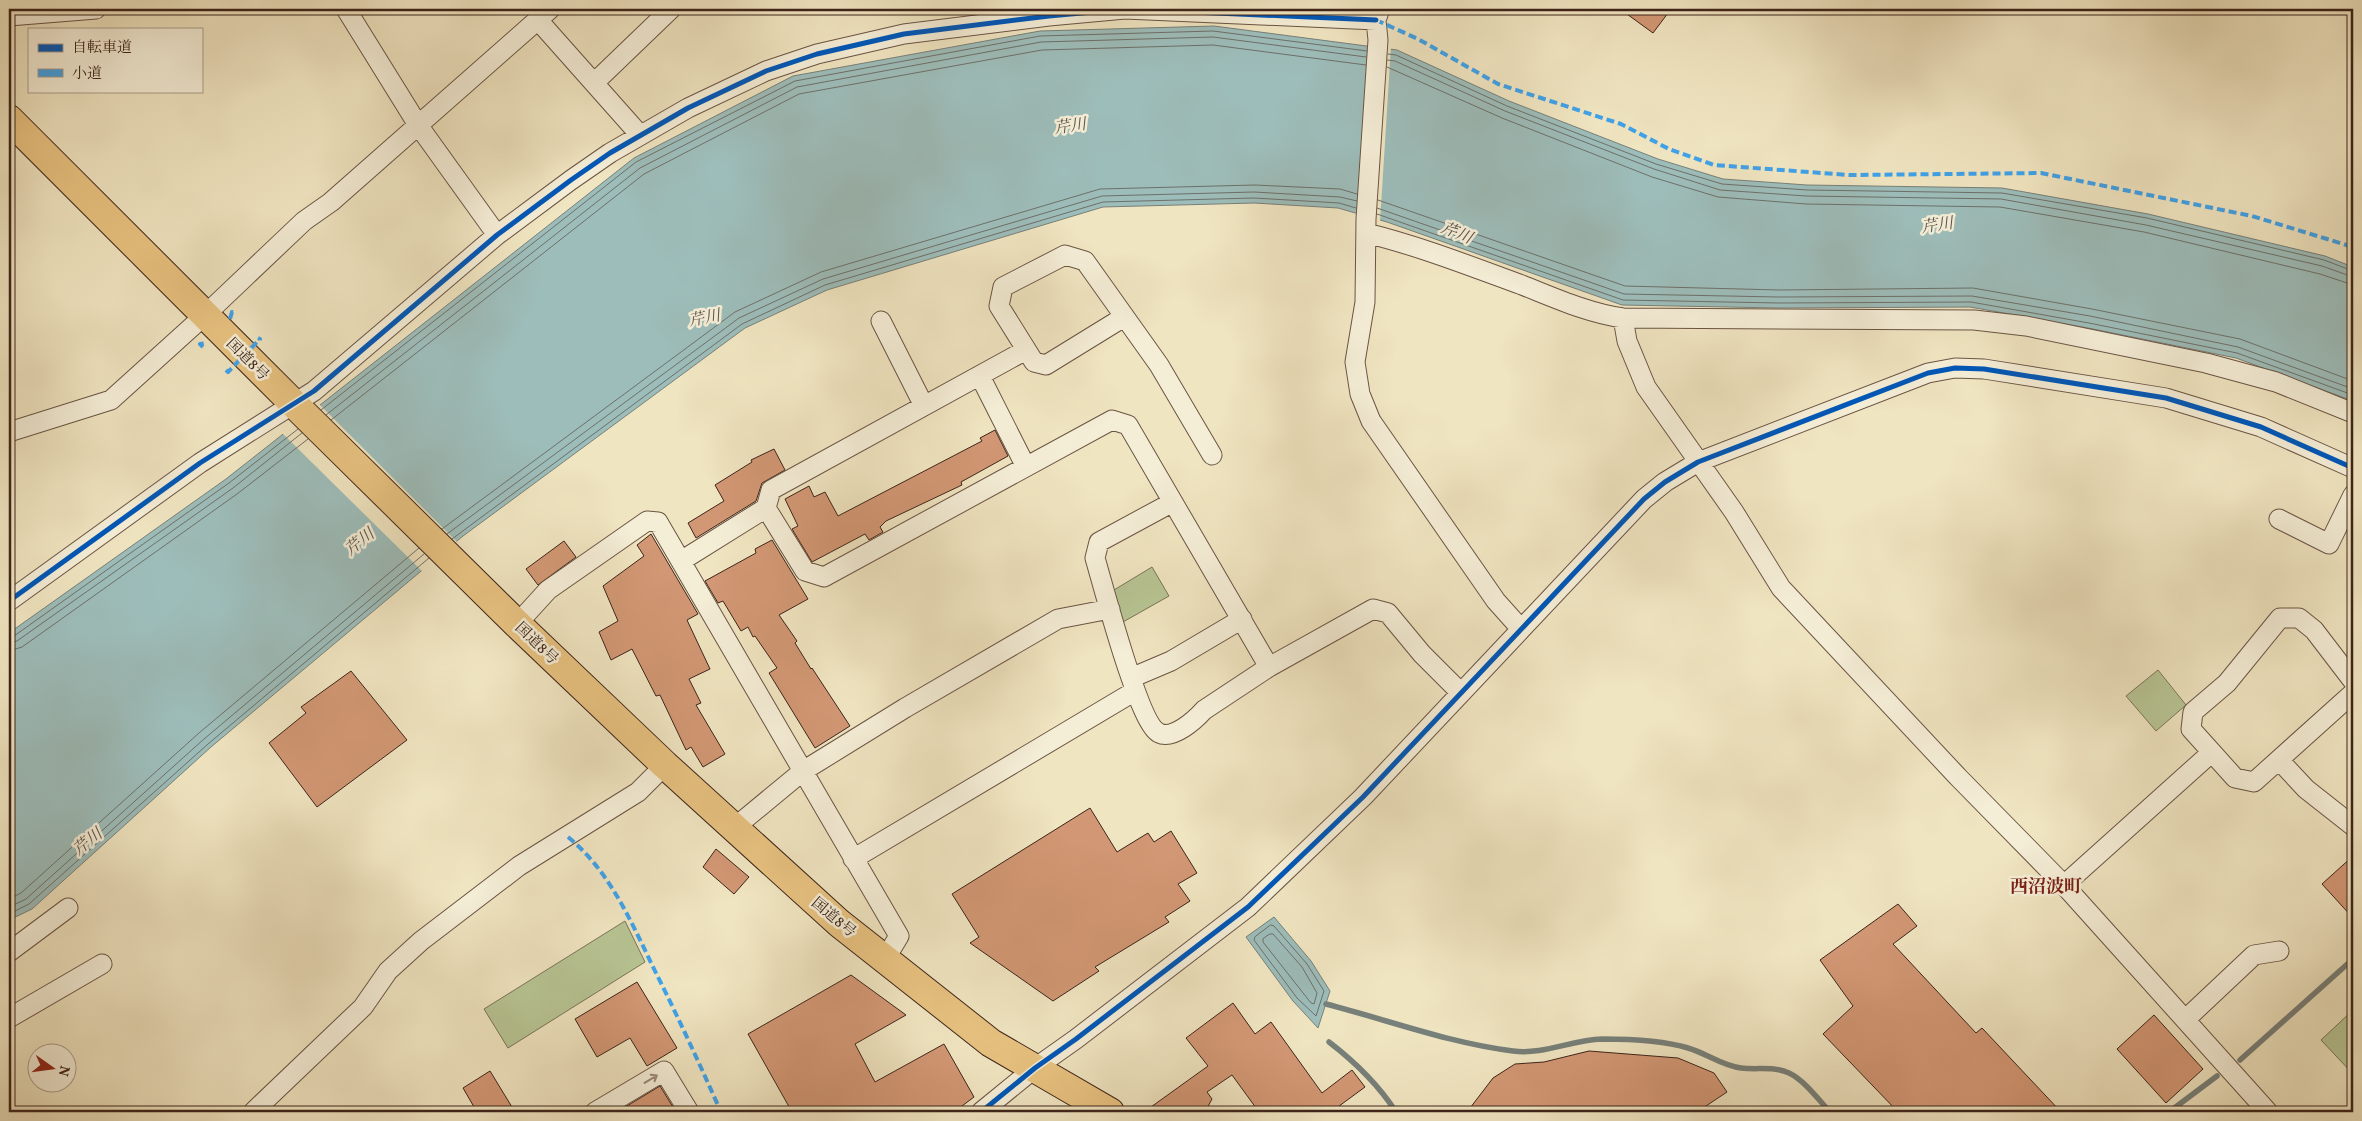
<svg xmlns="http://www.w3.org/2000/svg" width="2362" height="1121" viewBox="0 0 2362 1121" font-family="Vollkorn,'Noto Serif JP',serif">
	<rect width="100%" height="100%" fill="#f0e5c1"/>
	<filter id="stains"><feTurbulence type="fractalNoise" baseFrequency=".004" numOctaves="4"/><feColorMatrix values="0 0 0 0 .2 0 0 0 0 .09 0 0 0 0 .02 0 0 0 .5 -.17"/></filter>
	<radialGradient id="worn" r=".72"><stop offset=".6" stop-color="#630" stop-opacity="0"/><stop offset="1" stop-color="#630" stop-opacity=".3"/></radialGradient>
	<!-- green -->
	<path fill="#b8c594" stroke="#7a7458" d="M1152,567L1169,596L1123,622L1114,590Z
		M2158,670L2186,705L2156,731L2126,696Z
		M625,921L645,962L508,1048L484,1009Z
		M2353,1010V1074L2321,1040Z"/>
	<!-- water -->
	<path fill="#9dbdba" stroke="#77807a" d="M1214,26L1397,50L1509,101L1658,159L1723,179L1807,185L2002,188L2148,214L2325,256L2353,267V401L2236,358L2088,328L1970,307L1779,308L1622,305L1387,222L1338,208L1254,203L1103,207L827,290L745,328L463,536L211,747L32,909L9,920V633L226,479L634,158L793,76L1040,31Z
		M1274,917L1311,961L1330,991L1318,1028L1293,1001L1246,937Z"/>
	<!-- pier -->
	<path fill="#f0e5c1" d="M1370,44L1391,47L1380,222L1360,217Z
		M318,403L458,543L423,572L281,432Z"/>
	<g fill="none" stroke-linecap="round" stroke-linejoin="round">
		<!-- shore -->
		<path stroke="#6d706a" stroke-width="1" d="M1388,54L1396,55L1507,106L1656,164L1722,184L1807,190L2002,193L2147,218L2324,260L2353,271
			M1387,60L1395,61L1505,111L1654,169L1720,190L1806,196L2001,199L2146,225L2322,266L2353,277
			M1387,67L1502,118L1652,177L1718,197L1806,204L2000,207L2144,232L2320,274L2353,285
			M1378,200L1625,286L1779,290L1973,288L2092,309L2240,339L2353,381
			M1377,208L1624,294L1779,297L1972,296L2090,316L2238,347L2353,389
			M1377,214L1623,300L1779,303L1971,302L2089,323L2237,353L2353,395
			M321,410L636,162L795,81L1040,36L1213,31L1367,51
			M326,415L640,168L797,87L1041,42L1213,37L1366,57
			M331,420L644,174L799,94L1042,50L1213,45L1366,65
			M442,529L735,312L821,272L1100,189L1255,185L1340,189L1357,194
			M447,534L739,318L823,279L1102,196L1254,192L1340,197L1357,201
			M452,539L742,324L825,285L1103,202L1254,198L1339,203L1356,208
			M9,637L14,636L229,483L298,429
			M9,643L17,641L233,488L302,433
			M9,651L22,647L237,494L308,439
			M9,899L21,893L199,733L419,548
			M9,907L26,899L204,739L424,554
			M9,914L29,904L208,744L429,558
			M1271,925L1274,926L1307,964L1324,991L1316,1016L1297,998L1254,940L1255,937Z
			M1270,934H1273L1302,967L1317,993L1314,1004L1311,1003L1263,942V939Z"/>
		<!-- stream -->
		<path stroke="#77807a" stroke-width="5.5" d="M1326,1004C1388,1020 1449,1043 1513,1051C1544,1055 1571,1040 1602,1039C1630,1039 1662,1040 1688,1048C1706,1053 1722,1066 1741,1068C1757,1070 1774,1066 1789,1073C1804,1080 1819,1100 1830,1112
			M1329,1042C1355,1062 1378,1084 1396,1112
			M2240,1060L2353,959
			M2169,1112L2217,1076"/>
	</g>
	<!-- building -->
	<path fill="#d29774" stroke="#3d241b" d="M1620,9H1671L1653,33Z
		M995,430L1008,456L961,482L962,485L886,521L880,527L883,532L869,540L865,534L812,562L792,529L798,526L785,499L809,486L814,497L825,492L838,516L982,441L980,438Z
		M774,449L785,470L762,483L756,501L696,538L688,523L724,501L715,485L752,462L751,460Z
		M651,534L698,614L687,620L710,669L689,679L701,703L696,705L725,754L703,767L691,747L686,750L660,695L656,696L632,649L611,660L599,632L618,621L603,586L644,556L637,545Z
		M772,540L808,599L779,615L797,641L795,643L811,669L812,668L850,726L815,748L769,673L777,668L755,636L753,637L748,627L741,631L723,601L718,603L705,581L756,553L755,549Z
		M564,541L576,557L538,585L526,569Z
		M351,671L407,740L317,807L269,743L306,713L301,707Z
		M1090,808L1117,852L1148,833L1154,842L1171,831L1197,873L1178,884L1190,901L1165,917L1169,922L1095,967L1099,971L1053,1001L970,943L979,937L952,894Z
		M716,849L749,877L734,894L703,867Z
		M2353,856V918L2322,884Z
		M1898,904L1917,926L1893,944L1976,1033L1982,1028L2061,1112H1898L1823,1034L1853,1006L1820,960Z
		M851,975L906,1015L855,1044L875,1082L944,1044L974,1097L954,1112H792L748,1034Z
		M637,982L677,1048L647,1066L630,1038L597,1057L575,1019Z
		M1233,1003L1255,1034L1271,1022L1322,1093L1352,1070L1365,1087L1331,1112H1259L1232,1075L1207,1092L1212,1099L1205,1112H1144L1208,1066L1186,1038Z
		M2154,1015L2203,1069L2166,1103L2117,1049Z
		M1589,1051L1678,1058L1714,1073L1727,1092L1697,1112H1467L1493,1078L1515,1064L1544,1062Z
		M490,1071L515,1112H477L463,1088Z
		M660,1086L676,1112H617Z"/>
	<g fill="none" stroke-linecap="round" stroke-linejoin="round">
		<!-- minor casing -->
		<g stroke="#6a5444" stroke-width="21">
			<path id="minor" d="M346,9L418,125L497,235
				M1380,9L1376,20L1378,40L1366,219L1365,302L1355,362L1360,394L1371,421L1496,601L1521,629
				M9,16L96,9
				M537,19L640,135
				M594,83L671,9
				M1366,233C1419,246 1470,266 1522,285C1555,298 1588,313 1623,318L1974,320L2026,326L2206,363L2276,382L2353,413
				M1124,317L1046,365L1034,362L999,306L1003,287L1065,255L1085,261L1159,365L1212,455
				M1623,318L1627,341L1646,387L1734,512L1781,588L1958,777L2064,885L2268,1112
				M881,321L924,406
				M980,376L1026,467
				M9,432L111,400L205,315L304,221L331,202L550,9
				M1173,502L1099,542L1095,558C1103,585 1139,724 1159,733C1173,740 1195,720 1204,710L1269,667L1373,609L1388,613L1422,654L1461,693
				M766,508L805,571L824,577L1112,420L1128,425L1269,667
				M2279,519L2329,544L2353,495
				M681,561L766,508L771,490L1026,350
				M9,601L200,463L314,391L497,235L571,180L610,153L688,108L766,71L817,54L904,34L1049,16L1125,9L1376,20
				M517,624L548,590L647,521L658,522L899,936L885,959
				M1131,678L1171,661L1242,619
				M2353,681L2314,630L2299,618H2280L2227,683L2193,712L2191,729L2235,778L2254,782L2353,693
				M2279,760L2306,789L2353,826
				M734,828L803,771L905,708L1058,619L1110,609
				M853,859L1135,691
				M2064,885L2211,753
				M9,952L68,908
				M9,1018L102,964
				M2186,1019L2254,955L2279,951
				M253,1112L363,1007L388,971L421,941L519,866L638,792L665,765
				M595,1112L664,1071L689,1112
				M981,1112L1035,1068L1076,1039L1248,907L1363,797L1644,499L1665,482L1698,462L1928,373L1955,368L1984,369L2166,398L2261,427L2353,468"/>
		</g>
		<!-- highway casing -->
		<g stroke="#3d241b" stroke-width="30">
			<path id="highway" d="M9,119L303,413L517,624L665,765L839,923L991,1043L1110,1112"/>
		</g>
		<!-- minor -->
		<use href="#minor" stroke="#f5eed7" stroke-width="19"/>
		<!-- highway -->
		<use href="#highway" stroke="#e8c280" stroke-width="28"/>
		<!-- quiet -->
		<path stroke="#3fa2ea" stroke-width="4" stroke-dasharray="8 4" stroke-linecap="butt" d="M1376,20L1418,39L1498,84L1621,124L1669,149L1714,165L1849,175L2041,173L2252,216L2353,247
			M230,319L232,312L235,314
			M203,347L200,344L207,343
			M226,370L228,372L260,339L258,338
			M568,837C611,872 632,924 656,973C679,1019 700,1065 721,1112"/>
		<!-- cycleway casing -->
		<g stroke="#f5eed7" stroke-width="8">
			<path id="cycleway" d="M9,601L200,463L314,391L497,235L571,180L610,153L688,108L766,71L817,54L904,34L1049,16L1125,9L1376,20
				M981,1112L1035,1068L1076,1039L1248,907L1363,797L1644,499L1665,482L1698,462L1928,373L1955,368L1984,369L2166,398L2261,427L2353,468"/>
		</g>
		<!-- cycleway -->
		<use href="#cycleway" stroke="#0057b8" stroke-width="5"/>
	</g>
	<!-- one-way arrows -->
	<defs><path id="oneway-shaft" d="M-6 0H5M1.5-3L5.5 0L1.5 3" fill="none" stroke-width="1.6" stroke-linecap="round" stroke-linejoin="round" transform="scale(1.25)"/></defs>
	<use stroke="#998979" href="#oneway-shaft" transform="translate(651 1079) rotate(-31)"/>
	<g text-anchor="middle" stroke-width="5" stroke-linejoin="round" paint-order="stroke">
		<!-- street labels -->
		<g font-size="15" fill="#3d241b" stroke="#f5eed7">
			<text transform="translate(248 359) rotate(45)" y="5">国道8号</text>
			<text transform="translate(537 643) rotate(44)" y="5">国道8号</text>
			<text transform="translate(834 917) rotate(40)" y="5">国道8号</text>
		</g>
		<!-- water labels -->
		<g font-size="16" font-style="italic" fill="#5a524b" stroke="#f5eed7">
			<text transform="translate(1070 125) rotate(-8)" y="6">芹川</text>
			<text transform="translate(1937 224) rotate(-8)" y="6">芹川</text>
			<text transform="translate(1457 232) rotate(22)" y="6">芹川</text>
			<text transform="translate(704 317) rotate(-11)" y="6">芹川</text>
			<text transform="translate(359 541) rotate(-39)" y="6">芹川</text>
			<text transform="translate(87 841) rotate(-39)" y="6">芹川</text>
		</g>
		<!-- quarter labels -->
		<g font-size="18" font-weight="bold" fill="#7a1f14" stroke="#f5eed7">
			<text x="2046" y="892">西沼波町</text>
		</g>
	</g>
	<!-- margin -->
	<rect width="2362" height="1121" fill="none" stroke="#f0e5c1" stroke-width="30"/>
	<rect x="10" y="10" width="2342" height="1101" fill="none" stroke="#3d241b" stroke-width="2.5"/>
	<rect x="15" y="15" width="2332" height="1091" fill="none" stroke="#3d241b"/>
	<!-- legend -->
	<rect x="28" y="28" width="175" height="65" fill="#f5eed7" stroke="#ab9d8c"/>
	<rect x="38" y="44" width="25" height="8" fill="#0057b8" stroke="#ab9d8c"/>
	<text x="72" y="52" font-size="15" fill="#3d241b">自転車道</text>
	<rect x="38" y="69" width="25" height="8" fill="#3fa2ea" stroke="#ab9d8c"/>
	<text x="72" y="78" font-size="15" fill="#3d241b">小道</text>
	<!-- north arrow -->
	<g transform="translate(52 1068) rotate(104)"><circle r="24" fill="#f5eed7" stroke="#ab9d8c"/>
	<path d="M0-4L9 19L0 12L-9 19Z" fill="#8f2418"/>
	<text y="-8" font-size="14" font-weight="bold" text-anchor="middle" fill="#3d241b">N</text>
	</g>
	<rect width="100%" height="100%" filter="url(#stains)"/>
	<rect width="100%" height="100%" fill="url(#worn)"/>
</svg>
